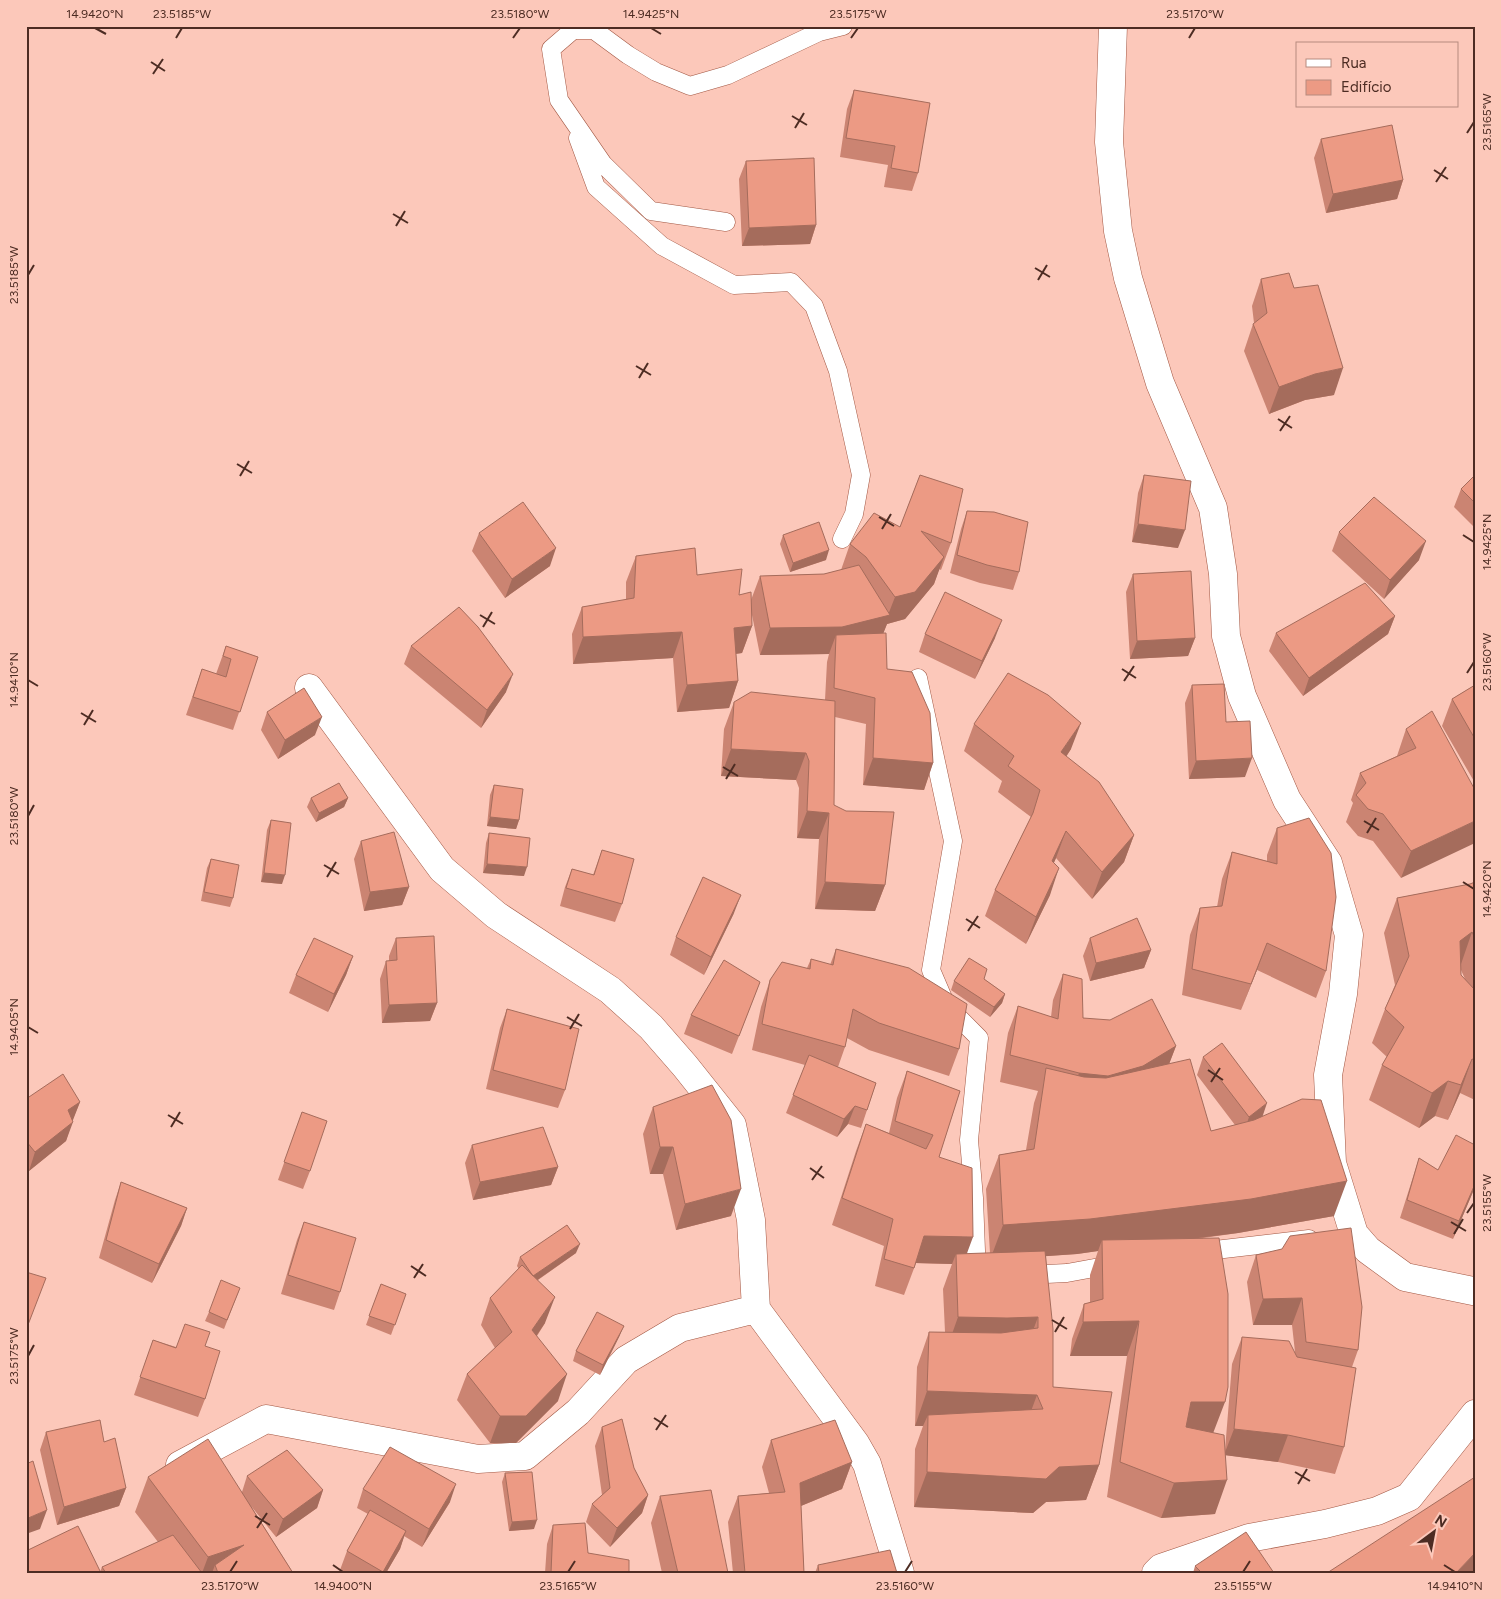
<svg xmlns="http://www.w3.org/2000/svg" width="1501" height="1599" viewBox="0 0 1501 1599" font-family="Figtree,sans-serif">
	<rect width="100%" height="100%" fill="#fcc8ba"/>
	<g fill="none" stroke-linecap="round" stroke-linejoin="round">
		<!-- service casing -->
		<g stroke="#a25743" stroke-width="19">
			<path id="service" d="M578,138L596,187L662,246L734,285L791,282L814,306L838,371L861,475L854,514L842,539
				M726,222L651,211L603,164L559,100L551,49L573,30H594L628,55L656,72L690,86L728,75L819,32L843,26
				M918,678L953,841L931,970L946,1005L979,1038L969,1140L974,1198L977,1277
				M1198,1252L1309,1239
				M1025,1275L1067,1273L1116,1264"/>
		</g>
		<!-- minor casing -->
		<g stroke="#a25743" stroke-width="29">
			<path id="minor" d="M1113,26L1109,142L1118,231L1128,278L1160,383L1213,508L1223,574L1226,636L1242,696L1287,800L1328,863L1349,935L1343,994L1328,1075L1332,1163L1354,1234L1368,1250L1405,1277L1473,1291
				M309,688L442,869L496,915L610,990L651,1027L685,1066L732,1125L751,1220L756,1309L855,1443L867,1464L900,1573
				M180,1465L266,1419L478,1459L525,1456L578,1412L626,1360L680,1328L756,1309
				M1156,1573L1161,1568L1249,1538L1325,1524L1377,1511L1409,1497L1475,1414"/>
		</g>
		<!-- service -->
		<use href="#service" stroke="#fff" stroke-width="18"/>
		<!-- minor -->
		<use href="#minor" stroke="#fff" stroke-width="28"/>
	</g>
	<!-- wall -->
	<path fill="#cb8472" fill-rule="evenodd" d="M854,90L918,173L912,191L884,187L888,165L840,157L847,109Z
		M1321,139L1403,180L1397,199L1326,213L1314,158Z
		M746,161L816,225L810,244L742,246L739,179Z
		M1261,279L1294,288L1334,395L1305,400L1269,414L1244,351L1253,324L1254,323L1252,306Z
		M920,475L951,543L941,570L939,569L934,584L905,619L887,624L883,633L887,669L933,763L924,790L863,785L866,724L835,717L834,805L885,885L875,911L815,909L819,839L797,838L799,788L796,780L721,776L724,729L734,702L825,700L827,662L829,654L760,655L751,610L752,626L742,653L736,654L738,681L729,708L677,712L673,658L573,664L572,634L582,607L626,600V582L636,556L697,575L739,595L751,600L760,576L824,574L841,570L850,544L900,527Z
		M1144,475L1178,548L1132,542L1138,493Z
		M1475,475V528L1454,507L1461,489Z
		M967,511L1019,572L1013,590L980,583L950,573L961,529Z
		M1339,532L1419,560L1384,599L1332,551Z
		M479,533L550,566L505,598L472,551Z
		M783,535L826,560L790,572L780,544Z
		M1133,574L1195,638L1188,656L1130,659L1126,592Z
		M1395,616L1388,634L1303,696L1269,651L1276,633Z
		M925,634L995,638L975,679L919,652Z
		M226,646L258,657L233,730L186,715L202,669L216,674Z
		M411,646L506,692L481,728L404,664Z
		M1192,685L1226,722L1245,777L1189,779L1185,703Z
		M1475,685V783L1442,726L1452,699Z
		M267,712L315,735L278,759L261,730Z
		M974,724L1071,749L1066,757L1134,835L1124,862L1092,899L1056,858L1054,862L1050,895L1026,944L985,916L995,890L1031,817L998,792L1002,781L964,751Z
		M1406,729L1475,790L1401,878L1373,841L1358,836L1346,822L1353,803L1351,800L1360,773L1397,756Z
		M494,785L519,820L516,829L487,826L490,795Z
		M311,798H348L344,807L316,822L307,807Z
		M271,820L282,884L261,882L267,830Z
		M1277,828L1326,971L1316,998L1257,970L1241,1010L1182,995L1190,935L1200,908L1217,907L1222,879L1232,852L1267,861V855Z
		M489,833L524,876L483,873L486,843Z
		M361,841L409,887L402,905L364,911L354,859Z
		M602,850L622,904L615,922L560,906L565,887L572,869L593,875Z
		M211,859L233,898L230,907L201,901L207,868Z
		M1475,882V1100L1460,1093L1448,1120L1435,1116L1419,1128L1369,1100L1382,1065L1387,1057L1372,1043L1385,1009L1395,985L1384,933L1397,898L1470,884ZM1461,970L1465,979L1461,975Z
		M734,913L704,975L670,955L676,937Z
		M396,938L437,1003L430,1021L382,1023L380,979L386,961H389V956Z
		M1090,938L1151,950L1144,968L1090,981L1083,956Z
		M836,949L959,1049L949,1076L869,1050L847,1038L845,1047L838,1067L876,1083L861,1128L848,1124L837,1137L786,1113L805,1065L752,1050L761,1007L770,980L807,968L811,959L830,965Z
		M353,956L346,975L328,1012L289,993L296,975Z
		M1063,974L1083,1018L1176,1046L1169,1064L1211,1131L1235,1125L1197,1075L1203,1057L1262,1116L1334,1216L1238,1233L1203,1238L1213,1432L1225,1450L1232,1364L1242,1337L1295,1352L1292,1325H1253L1247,1282L1256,1255L1358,1350L1352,1367L1344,1447L1335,1474L1278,1462L1225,1455L1215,1514L1161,1518L1107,1497L1127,1356H1070L1072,1339L1084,1304L1090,1303V1275L1098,1251L1077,1254L1046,1256L1053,1387L1099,1465L1086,1500L1046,1502L1033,1513L914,1507L915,1449L923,1426H915L917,1367L929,1332H945L943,1289L952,1264L916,1263L904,1295L875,1286L884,1246L832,1225L856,1151L866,1124L889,1133L897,1098L907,1071L960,1091L939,1157L967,1254L990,1253L986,1189L999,1155L1026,1150L1034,1103L1038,1091L1000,1082L1008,1033L1018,1006L1051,1017L1053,1000Z
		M984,979L1005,994L1002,1003L990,1017L951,990L954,981Z
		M760,982L732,1054L684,1034L691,1015Z
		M507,1009L565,1090L558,1108L486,1089L500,1028Z
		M26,1099L80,1102L72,1121L66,1141L29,1171L26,1168Z
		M653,1107L731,1216L676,1230L663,1174H650L643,1134Z
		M302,1112L310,1171L303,1189L278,1180Z
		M472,1145L558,1167L551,1185L473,1200L465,1163Z
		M1419,1158L1438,1170L1475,1187L1453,1239L1400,1218L1413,1177Z
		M121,1182L187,1208L181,1226L152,1283L99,1258L115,1200Z
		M304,1222L340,1292L334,1310L281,1294L297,1240Z
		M576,1253L538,1280L545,1323L537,1336L558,1401L516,1443H490L457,1400L467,1374L495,1348L481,1325L490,1298L519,1269L517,1266L520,1257Z
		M381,1284L406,1294L391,1335L366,1325Z
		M240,1288L224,1329L205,1321L209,1312Z
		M620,1335L600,1375L573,1361L576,1351Z
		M153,1340L176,1347L205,1346V1399L198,1417L134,1395Z
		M602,1427L634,1468L648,1495L642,1513L610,1547L586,1522L592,1504L602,1495L595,1446Z
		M46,1432L104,1442L126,1488L119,1506L57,1525L40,1450Z
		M771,1440L852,1462L842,1489L801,1506L804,1573H733L728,1522L738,1496L769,1493L762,1467Z
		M505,1473L534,1529L509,1531L502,1482Z
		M247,1476L323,1490L317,1508L276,1537L251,1506L293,1573H26L100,1572L102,1567L158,1542L135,1512L148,1477L242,1492Z
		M363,1489L450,1502L422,1547L404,1536L400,1549L386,1573H346L340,1570L347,1551L368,1514L357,1508Z
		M660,1496L728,1573H662L651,1523Z
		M553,1525L588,1553L629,1573H545L547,1544Z
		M818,1565L897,1573H815Z
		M1195,1566L1274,1573H1193Z"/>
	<!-- shaded-wall -->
	<path fill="#a56c5c" d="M1403,180L1397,199L1326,213L1333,194Z
		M816,225L810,244L742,246L749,228Z
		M1343,368L1334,395L1305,400L1269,414L1279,387L1315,374Z
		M1138,524L1185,530L1178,548L1132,542Z
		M1426,541L1419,560L1384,599L1390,580Z
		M556,548L550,566L505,598L512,579Z
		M829,550L826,560L790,572L793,563Z
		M944,557L934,584L905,619L887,624L880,642L836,635L829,654L760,655L770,628L888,615L895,597Z
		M1395,616L1388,634L1303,696L1309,678Z
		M1002,620L995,638L975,679L982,661Z
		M752,626L742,653L725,655L734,628Z
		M682,632L673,658L573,664L583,637Z
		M1195,638L1188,656L1130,659L1137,641Z
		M513,674L506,692L481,728L487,710Z
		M738,681L729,708L677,712L687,685Z
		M322,717L315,735L278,759L285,740Z
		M1081,723L1071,749L1051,779L1061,752Z
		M731,749L806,753L796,780L721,776Z
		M873,758L933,763L924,790L863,785Z
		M1252,758L1245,777L1189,779L1196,761Z
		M348,798L344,807L316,822L319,813Z
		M807,811L829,813L819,839L797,838Z
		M490,817L519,820L516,829L487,826Z
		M1475,821V843L1401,878L1411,851Z
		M1066,831L1056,858L1043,888L1052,861Z
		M1134,835L1124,862L1092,899L1102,872Z
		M487,864L527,867L524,876L483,873Z
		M1059,868L1050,895L1026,944L1036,917Z
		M264,873L285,875L282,884L261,882Z
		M825,882L885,885L875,911L815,909Z
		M409,887L402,905L364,911L370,892Z
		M741,895L734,913L704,975L711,957Z
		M1472,932L1460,967V941Z
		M1267,943L1257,970L1241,1010L1251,984Z
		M1151,950L1144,968L1090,981L1096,963Z
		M353,956L346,975L328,1012L334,994Z
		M1005,994L1002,1003L990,1017L994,1007Z
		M437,1003L430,1021L382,1023L389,1005Z
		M1176,1046L1166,1072L1069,1100L1079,1073Z
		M1472,1059L1460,1093L1448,1120L1461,1085Z
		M1448,1081L1435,1116L1419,1128L1432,1093Z
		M80,1102L73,1120L62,1129L68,1110Z
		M1267,1103L1261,1121L1243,1135L1249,1117Z
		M855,1106L848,1124L837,1137L844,1119Z
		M73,1122L66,1141L29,1171L35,1152Z
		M660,1147H673L663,1174H650Z
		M558,1167L551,1185L473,1200L480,1182Z
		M1347,1181L1334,1216L1238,1233L1102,1250V1240L1098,1251L1077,1254L990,1260L1003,1225Z
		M1475,1184V1187L1453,1239L1459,1221Z
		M741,1189L731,1216L676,1230L685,1204Z
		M187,1208L181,1226L152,1283L159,1264Z
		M924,1236L973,1237L963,1264L956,1254L952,1264L915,1263Z
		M580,1244L576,1253L530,1285L533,1276Z
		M555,1297L545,1323L522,1357L532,1330Z
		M1302,1298L1292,1325H1253L1263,1299Z
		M958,1317H1038L1025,1352L946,1351Z
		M1139,1321L1127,1356H1070L1083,1322Z
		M624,1326L620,1335L600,1375L603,1365Z
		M567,1374L558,1401L516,1443H490L500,1416Z
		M927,1391L1037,1395L1024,1430L928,1415L923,1426H915Z
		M1191,1402H1225L1212,1436L1179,1437Z
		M1234,1429L1288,1435L1278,1462L1224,1455Z
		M852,1462L842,1489L791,1510L800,1483Z
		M1099,1465L1086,1500L1046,1502L1033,1513L914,1507L927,1472Z
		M1227,1480L1215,1514L1161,1518L1174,1483Z
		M456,1484L450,1502L422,1547L429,1529Z
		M126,1488L119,1506L57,1525L64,1507Z
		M323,1490L317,1508L276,1537L283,1519Z
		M648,1495L642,1513L610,1547L617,1528Z
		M47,1510L40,1529L26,1534V1519Z
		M537,1520L534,1529L509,1531L512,1522Z
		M406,1531L400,1549L386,1573H382Z
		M244,1545L215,1565L212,1573H202L208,1557Z
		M1475,1553V1573H1456Z"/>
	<!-- building -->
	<path fill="#ec9a84" stroke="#a56c5c" d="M854,90L930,103L918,173L891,168L895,146L846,138Z
		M1392,125L1403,180L1333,194L1321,139Z
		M814,158L816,225L749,228L746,161Z
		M1289,273L1294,288L1318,285L1343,368L1315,374L1279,387L1253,324L1267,313L1261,279Z
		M920,475L963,489L951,543L921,531L944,557L915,592L895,597L866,557L850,544L874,513L900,527Z
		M1144,475L1191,481L1185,530L1138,524Z
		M1475,475V503L1461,489Z
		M1374,497L1426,541L1390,580L1339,532Z
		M523,502L556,548L512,579L479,533Z
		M967,511L994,512L1028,522L1019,572L987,565L957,555Z
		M819,522L829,550L793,563L783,535Z
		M695,548L697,575L742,569L739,595L751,592L752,626L734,628L738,681L687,685L682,632L583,637L582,607L634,598L636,556Z
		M859,565L890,615L842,627L770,628L760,576L824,574Z
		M1191,571L1195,638L1137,641L1133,574Z
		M1365,583L1395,616L1309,678L1276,633Z
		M945,592L1002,620L982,661L925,634Z
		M459,607L478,627L513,674L487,710L411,646Z
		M886,633L887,669L912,672L930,713L933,763L873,758L875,698L834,688L836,635Z
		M226,646L258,657L240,712L193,697L202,669L226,677L231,659L223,656Z
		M1008,673L1048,695L1081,723L1061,752L1099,782L1134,835L1102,872L1066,831L1052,861L1059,868L1036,917L995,890L1033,813L1040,790L1008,766L1014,756L974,724Z
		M1224,684L1226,722L1250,721L1252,758L1196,761L1192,685Z
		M1475,685V739L1452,699Z
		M304,688L322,717L285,740L267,712Z
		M751,692L835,701L834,805L846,811L894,812L885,885L825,882L829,813L807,811L809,761L806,753L731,749L734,702Z
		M1432,711L1475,790V821L1411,851L1383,814L1368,809L1356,795L1366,783L1360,773L1416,748L1406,729Z
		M339,783L348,798L319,813L311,798Z
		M494,785L523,789L519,820L490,817Z
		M1309,818L1331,853L1336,897L1326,971L1267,943L1251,984L1192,969L1200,908L1222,906L1232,852L1277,864V828Z
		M271,820L291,823L285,875L264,873Z
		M394,832L409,887L370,892L361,841Z
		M489,833L530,838L527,867L487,864Z
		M602,850L634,859L622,904L566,888L572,869L594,875Z
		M211,859L239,865L233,898L204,892Z
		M703,877L741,895L711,957L676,937Z
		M1475,882V938L1472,932L1460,941L1461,975L1475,990V1060L1472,1059L1461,1085L1448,1081L1432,1093L1382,1065L1404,1027L1385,1009L1409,956L1397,898L1470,884Z
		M1137,918L1151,950L1096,963L1090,938Z
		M434,936L437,1003L389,1005L386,961L397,960L396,938Z
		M314,938L353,956L334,994L296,975Z
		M836,949L909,968L967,1004L959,1049L879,1023L853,1009L845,1047L762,1024L770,980L782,962L810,969L811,959L833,965Z
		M969,958L987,969L984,979L1005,994L994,1007L954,981Z
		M724,960L760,982L739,1036L691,1015Z
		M1063,974L1082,979L1083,1018L1110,1020L1152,999L1176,1046L1143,1066L1108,1076L1079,1073L1010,1055L1018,1006L1058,1019Z
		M507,1009L579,1029L565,1090L493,1070Z
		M1222,1043L1267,1103L1249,1117L1203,1057Z
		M809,1055L876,1083L867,1110L855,1106L844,1119L793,1095Z
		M1190,1059L1211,1131L1254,1120L1302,1099L1321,1100L1347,1181L1251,1199L1090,1219L1003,1225L999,1155L1034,1149L1046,1068L1084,1077L1106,1078Z
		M907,1071L960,1091L939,1157L972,1168L973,1237L924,1236L914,1268L884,1259L893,1219L842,1198L866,1124L926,1149L933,1135L895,1121Z
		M63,1074L80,1102L68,1110L73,1122L35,1152L26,1141V1099Z
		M712,1085L731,1120L741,1189L685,1204L673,1147H660L653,1107Z
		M302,1112L327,1121L310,1171L284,1162Z
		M543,1127L558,1167L480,1182L472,1145Z
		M1456,1135L1475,1145V1184L1459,1221L1407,1200L1419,1158L1438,1170Z
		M121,1182L187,1208L159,1264L106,1240Z
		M304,1222L356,1238L340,1292L288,1275Z
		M567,1225L580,1244L533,1276L520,1257Z
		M1351,1228L1362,1307L1358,1350L1306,1342L1302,1298L1263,1299L1256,1255L1282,1249L1290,1236Z
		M1219,1238L1228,1294V1387L1225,1402H1191L1186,1427L1224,1435L1227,1480L1174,1483L1120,1462L1139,1321L1083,1322L1084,1304L1103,1299L1102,1240Z
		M1045,1251L1053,1329V1387L1112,1392L1099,1465L1059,1467L1046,1479L927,1472L928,1415L1043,1409L1037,1395L927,1391L929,1332L1001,1333L1038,1328V1317L1007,1318L958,1317L956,1254Z
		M522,1265L555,1297L532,1330L567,1374L526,1416H500L467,1374L512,1332L490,1298Z
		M26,1272L46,1278L26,1330Z
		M221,1280L240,1288L227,1320L209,1312Z
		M381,1284L406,1294L395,1325L369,1316Z
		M597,1312L624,1326L603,1365L576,1351Z
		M185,1324L210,1332L205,1346L220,1351L205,1399L140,1377L153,1340L176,1348Z
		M1242,1337L1289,1341L1297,1357L1356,1368L1344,1447L1288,1435L1234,1429Z
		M622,1419L634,1468L648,1495L617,1528L592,1504L610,1488L602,1427Z
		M100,1420L104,1442L115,1438L126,1488L64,1507L46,1432Z
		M835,1420L852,1462L800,1483L804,1573H745L738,1496L785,1492L771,1440Z
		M208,1439L293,1573H218L215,1565L244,1545L208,1557L148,1477Z
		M390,1447L456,1484L429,1529L363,1489Z
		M287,1450L323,1490L283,1519L247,1476Z
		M33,1461L47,1510L26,1519V1464Z
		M532,1472L537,1520L512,1522L505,1473Z
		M1475,1477V1553L1456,1573H1327Z
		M711,1490L728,1573H678L660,1496Z
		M370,1510L406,1531L383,1572L347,1551Z
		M585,1523L588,1553L629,1560V1573H551L553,1525Z
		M78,1526L101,1573H26V1551Z
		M1246,1532L1274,1573H1202L1195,1566Z
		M173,1535L202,1573H106L102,1567Z
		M890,1550L897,1573H819L818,1565Z"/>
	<!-- ticks -->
	<path fill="none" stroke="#4d2c23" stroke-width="2" d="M95,28L106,34M651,28L661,34M176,38L182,28M513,38L520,28M851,38L858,28M1189,38L1195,28M151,62L165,71M153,74L163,59M792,116L807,125M795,128L804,113M1467,133L1474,122M1434,170L1448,179M1436,182L1446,167M393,214L408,223M396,226L405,211M1035,268L1050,277M28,275L34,265M1038,280L1047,265M636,366L651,375M639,378L648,363M1278,419L1292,428M1280,431L1290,416M237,464L252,473M240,476L249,461M879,517L894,526M882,529L891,514M1463,535L1474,542M480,615L495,624M483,627L492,612M1122,669L1136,678M1467,673L1474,662M28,680L38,686M1124,681L1134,666M81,713L96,722M84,725L93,710M723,767L738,776M726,779L735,764M28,816L34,805M1364,821L1379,830M1367,833L1376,818M324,865L339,874M327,877L336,862M1463,882L1474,889M966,919L980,928M968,931L978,916M567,1017L582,1026M28,1027L38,1033M570,1029L579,1014M1208,1070L1223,1080M1211,1082L1220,1068M168,1115L183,1124M171,1127L180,1112M810,1168L824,1178M812,1180L822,1166M1467,1213L1474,1203M1451,1222L1466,1231M1454,1234L1463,1219M411,1266L426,1276M414,1278L423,1264M1052,1320L1067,1329M1055,1332L1064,1317M28,1356L34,1345M654,1418L668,1427M656,1430L666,1415M1295,1472L1310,1481M1298,1484L1307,1469M255,1516L270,1525M257,1528L267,1513M333,1565L343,1572M1444,1565L1455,1572M230,1572L237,1561M568,1572L575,1561M905,1572L912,1561M1243,1572L1250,1561"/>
	<!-- border -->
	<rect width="1501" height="1599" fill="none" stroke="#fcc8ba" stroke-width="55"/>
	<!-- legend -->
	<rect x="1296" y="42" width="162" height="65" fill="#fcc8ba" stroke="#b68a7e"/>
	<rect x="1306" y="59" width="25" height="8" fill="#ffffff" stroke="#b68a7e"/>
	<text x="1341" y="68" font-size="15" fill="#4d2c23">Rua</text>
	<rect x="1306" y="80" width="25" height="15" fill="#ec9a84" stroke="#b68a7e"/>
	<text x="1341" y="92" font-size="15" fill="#4d2c23">Edifício</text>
	<!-- north arrow -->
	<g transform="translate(1434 1532) rotate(32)" stroke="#fcc8ba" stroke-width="4" paint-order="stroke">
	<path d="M0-4L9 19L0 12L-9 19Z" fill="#4d2c23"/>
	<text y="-8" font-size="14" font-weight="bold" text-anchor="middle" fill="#4d2c23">N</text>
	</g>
	<rect x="28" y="28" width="1446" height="1544" fill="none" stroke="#4d2c23" stroke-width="2"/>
	<g font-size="12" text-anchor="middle" fill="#4d2c23">
		<text x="95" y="18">14.9420°N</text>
		<text x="182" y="18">23.5185°W</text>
		<text x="520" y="18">23.5180°W</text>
		<text x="651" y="18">14.9425°N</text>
		<text x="858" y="18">23.5175°W</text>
		<text x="1195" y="18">23.5170°W</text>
		<text transform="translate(1487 122) rotate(-90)" y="4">23.5165°W</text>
		<text transform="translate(14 275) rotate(-90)" y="4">23.5185°W</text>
		<text transform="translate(1487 542) rotate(-90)" y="4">14.9425°N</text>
		<text transform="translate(1487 662) rotate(-90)" y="4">23.5160°W</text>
		<text transform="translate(14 680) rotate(-90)" y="4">14.9410°N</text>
		<text transform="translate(14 816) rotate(-90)" y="4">23.5180°W</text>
		<text transform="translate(1487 889) rotate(-90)" y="4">14.9420°N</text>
		<text transform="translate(14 1027) rotate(-90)" y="4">14.9405°N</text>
		<text transform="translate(1487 1203) rotate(-90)" y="4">23.5155°W</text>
		<text transform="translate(14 1356) rotate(-90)" y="4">23.5175°W</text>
		<text x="230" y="1590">23.5170°W</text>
		<text x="343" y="1590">14.9400°N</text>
		<text x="568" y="1590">23.5165°W</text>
		<text x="905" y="1590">23.5160°W</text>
		<text x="1243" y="1590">23.5155°W</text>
		<text x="1455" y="1590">14.9410°N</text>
	</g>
</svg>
